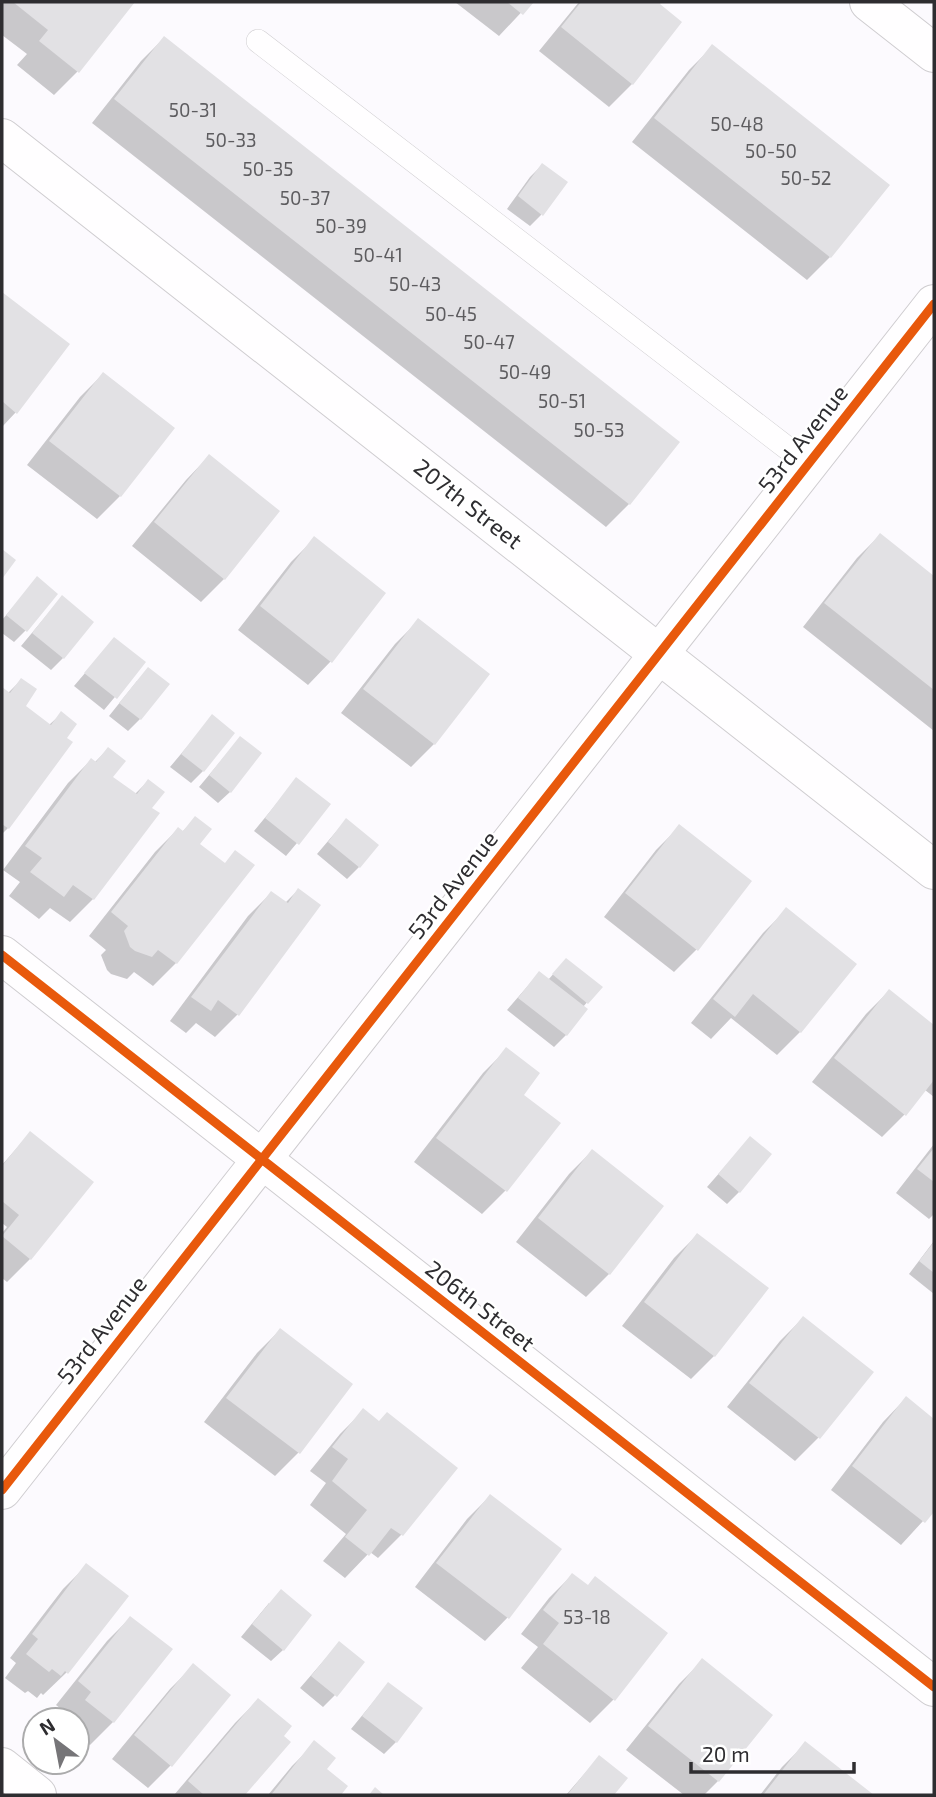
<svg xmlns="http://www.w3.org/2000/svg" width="936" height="1797" viewBox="0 0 936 1797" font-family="'Exo 2',sans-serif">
	<rect width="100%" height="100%" fill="#fcfafe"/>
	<!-- shadow -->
	<path fill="#0003" d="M2,2H133L77,72L54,95L17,65L27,54L2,35Z
		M455,2H531L499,36Z
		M579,2H659L657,4L680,23L632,84L609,107L539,51Z
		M164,38L678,442L629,504L606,527L92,123L141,61Z
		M712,47L830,257L807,280L632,142L689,70Z
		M542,165L541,215L530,226L507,209L530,177Z
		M2,294L68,345L16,412L2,427Z
		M103,374L120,496L97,519L27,465L80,397Z
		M209,456L224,579L201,602L132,546L186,480Z
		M880,535L934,578V731L803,627L857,558Z
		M314,539L331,661L308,685L238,630L291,562Z
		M37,579L26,630L14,642L2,633V620Z
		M51,610L63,658L51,670L21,646Z
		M418,621L434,744L411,767L341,713L395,644Z
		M114,639L144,662L104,710L74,686Z
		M21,680L23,706L49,725L61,714L8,828L2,834V689L7,694Z
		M137,681L140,719L128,731L109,716Z
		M212,717L203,771L191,783L170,767Z
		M240,738L230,792L218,803L199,787Z
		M108,749L111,778L134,795L148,781L150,808L157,813L93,899L70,922L50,908L39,919L9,896L20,882L3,870L68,783L91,760L94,763Z
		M296,780L329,805L286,856L254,831Z
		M196,818L197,844L176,963L153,986L134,972L127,979L111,974L107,970L101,955L106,950L89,936L155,852L178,829L182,832Z
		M346,820L359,867L347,879L317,854Z
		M679,827L697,949L674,972L604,917L656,850Z
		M298,890L238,1014L215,1037L196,1023L186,1033L170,1021L248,916L271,893L285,903Z
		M786,910L800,1032L777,1055L731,1018L711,1039L691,1023L763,933Z
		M555,972L600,987L583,1007L566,1035L554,1047L507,1010L539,973L548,980Z
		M889,991L934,1027V1097L925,1090L905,1114L882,1137L812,1082L866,1014Z
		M506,1050L521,1095L558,1123L505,1191L482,1214L414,1162L483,1073Z
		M30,1133V1259L7,1282L2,1278V1233L7,1227L2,1223V1165Z
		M750,1138L739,1192L727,1204L707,1187Z
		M934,1144V1214L929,1219L896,1193Z
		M592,1151L662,1207L609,1274L586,1297L516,1242L569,1174Z
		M697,1235L714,1356L691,1379L622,1326L674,1258Z
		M934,1241V1294L909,1274Z
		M803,1318L871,1372L818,1438L795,1461L727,1407L780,1341Z
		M280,1330L351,1384L298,1453L275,1476L204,1422L257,1353Z
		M906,1398L934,1421V1509L901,1545L831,1490L883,1422Z
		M363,1411L378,1423L455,1468L401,1535L378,1558L370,1552L345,1578L323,1561L346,1534L310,1505L326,1483L310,1471L340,1434Z
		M490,1496L508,1617L485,1641L415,1587L467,1519Z
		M86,1566L67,1672L43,1695L41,1693L37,1698L28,1691L25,1693L5,1678L16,1663L10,1658L63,1589Z
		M572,1575L587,1587L665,1633L613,1700L590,1723L521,1668L538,1647L521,1634L549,1598Z
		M269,1603L283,1650L271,1661L241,1637Z
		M130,1618L113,1722L90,1745L77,1735V1720H66L70,1716L56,1705L107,1641Z
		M339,1643L335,1695L323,1707L300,1688Z
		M702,1661L718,1781L704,1795H684L626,1750L679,1684Z
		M193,1666L171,1765L148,1788L112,1759L170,1689Z
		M388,1684L396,1742L384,1754L351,1729Z
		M258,1700L281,1736L288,1742L243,1795H174L235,1723Z
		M315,1743L324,1769L346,1786L338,1795H268L292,1766Z
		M805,1744L871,1795H760L782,1767Z
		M599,1757L625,1778L612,1795H566Z"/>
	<!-- building -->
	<path fill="#e2e1e4" d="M13,2H135L79,73L39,41L48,30Z
		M507,2H534L523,15Z
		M581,2H661L660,4L682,22L633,85L561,27Z
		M164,36L680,442L630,505L114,99Z
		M712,44L890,185L831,258L654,118Z
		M542,163L568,182L543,216L518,196Z
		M2,292L70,344L17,414L2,401Z
		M103,372L175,428L121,497L49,441Z
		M209,454L280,511L225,580L154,522Z
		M880,533L934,576V690L824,603Z
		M314,536L386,593L332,663L260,606Z
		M2,549L16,560L2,579Z
		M37,576L58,594L27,632L6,615Z
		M62,595L94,622L64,659L32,633Z
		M418,618L490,674L435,745L363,689Z
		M114,637L146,662L117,699L84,673Z
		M148,667L170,684L141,720L119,703Z
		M21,678L37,689L26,706L51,725L61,711L77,724L67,738L73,742L9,829L2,824V687L10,693Z
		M212,714L235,733L204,772L181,754Z
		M240,736L262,753L231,793L209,775Z
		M108,747L126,761L113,777L137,794L148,779L165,792L152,808L160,813L94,900L73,885L64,897L30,872L42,858L25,846L91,758L96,762Z
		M296,777L331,804L299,845L265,818Z
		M195,816L212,829L200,844L225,863L235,850L255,865L177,964L158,950L152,957L135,951L130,947L124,931L128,926L111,912L178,827L183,831Z
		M346,818L379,845L360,868L328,842Z
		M679,824L752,881L698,951L625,893Z
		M298,888L321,905L239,1016L218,1000L211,1011L191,997L271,891L288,903Z
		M786,907L857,964L801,1033L753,994L735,1017L713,999Z
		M566,958L603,987L588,1004L552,974Z
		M539,971L588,1009L567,1036L518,998Z
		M889,989L934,1025V1080L906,1116L834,1058Z
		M506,1047L540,1073L524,1095L561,1123L507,1192L436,1138Z
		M30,1131L94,1182L31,1260L2,1236L19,1215L2,1201V1166Z
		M750,1136L772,1154L740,1193L718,1174Z
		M934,1148V1182L917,1169Z
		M592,1149L664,1206L610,1275L538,1218Z
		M697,1233L769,1288L715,1357L644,1302Z
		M934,1242V1273L919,1261Z
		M803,1316L874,1372L820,1439L749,1383Z
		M280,1328L353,1384L300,1454L226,1398Z
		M906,1396L934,1419V1512L925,1523L852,1466Z
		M363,1408L379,1421L387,1412L458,1468L403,1536L391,1528L369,1556L345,1537L367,1510L332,1481L348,1459L332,1447Z
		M490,1494L562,1549L509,1619L436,1563Z
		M86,1563L129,1596L68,1674L65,1671L61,1676L52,1669L49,1672L26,1654L38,1639L32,1634Z
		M572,1573L588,1585L595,1576L668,1633L615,1701L543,1644L559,1623L543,1610Z
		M281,1589L312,1615L284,1651L252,1624Z
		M130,1616L173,1649L114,1723L85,1700L91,1692L78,1681Z
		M339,1641L365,1662L337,1697L311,1676Z
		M702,1658L773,1715L719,1782L648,1726Z
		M193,1663L231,1695L172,1767L134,1735Z
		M388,1682L423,1708L397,1743L362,1716Z
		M258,1698L292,1726L284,1736L291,1742L245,1795H204L188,1781Z
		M314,1740L336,1758L327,1769L348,1786L341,1795H271Z
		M805,1741L842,1770L874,1795H763Z
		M599,1755L628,1778L614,1795H570L568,1794Z
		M375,1787L384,1795H369Z"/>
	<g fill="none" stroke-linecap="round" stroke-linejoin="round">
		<!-- service casing -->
		<g stroke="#cfcdd0" stroke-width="24">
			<path id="service" d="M258,41L808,464"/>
		</g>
		<!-- minor casing -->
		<g stroke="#cfcdd0" stroke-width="40">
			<path id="minor" d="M869,2L934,53
				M2,138L934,870
				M2,955L934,1687"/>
		</g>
		<!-- tertiary casing -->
		<g stroke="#cfcdd0" stroke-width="40">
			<path id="tertiary" d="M2,1490L934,304
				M2,1767L37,1795"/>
		</g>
		<!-- service -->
		<use href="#service" stroke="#fffeff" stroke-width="23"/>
		<!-- minor -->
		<use href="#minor" stroke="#fffeff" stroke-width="38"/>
		<!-- tertiary -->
		<use href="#tertiary" stroke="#fffeff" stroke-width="38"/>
		<!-- cycleway casing -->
		<g stroke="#fff" stroke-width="13">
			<path id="cycleway" d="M2,955L934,1687
				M2,1490L934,304"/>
		</g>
		<!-- cycleway -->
		<use href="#cycleway" stroke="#e8590c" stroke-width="9"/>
	</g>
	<g text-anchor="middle" stroke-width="5" stroke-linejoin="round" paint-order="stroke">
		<!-- number labels -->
		<g font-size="19" fill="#5d5c5f">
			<text x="193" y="117">50-31</text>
			<text x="737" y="131">50-48</text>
			<text x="231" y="147">50-33</text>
			<text x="771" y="158">50-50</text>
			<text x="268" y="176">50-35</text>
			<text x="806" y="185">50-52</text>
			<text x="305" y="205">50-37</text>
			<text x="341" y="233">50-39</text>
			<text x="378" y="262">50-41</text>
			<text x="415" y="291">50-43</text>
			<text x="451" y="321">50-45</text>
			<text x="489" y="349">50-47</text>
			<text x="525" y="379">50-49</text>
			<text x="562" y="408">50-51</text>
			<text x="599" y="437">50-53</text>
			<text x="587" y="1624">53-18</text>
		</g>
		<!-- street labels -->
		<g font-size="23" fill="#2e2d30" stroke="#fff">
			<text transform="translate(803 439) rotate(-52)" y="8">53rd Avenue</text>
			<text transform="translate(468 504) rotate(38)" y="8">207th Street</text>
			<text transform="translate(453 885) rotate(-52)" y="8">53rd Avenue</text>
			<text transform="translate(480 1306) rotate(38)" y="8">206th Street</text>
			<text transform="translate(102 1330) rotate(-52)" y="8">53rd Avenue</text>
		</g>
	</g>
	<!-- border -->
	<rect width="936" height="1797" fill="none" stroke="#2e2d30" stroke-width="7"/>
	<!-- north arrow -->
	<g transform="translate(56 1741) rotate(328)"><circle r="33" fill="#ffffff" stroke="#ababac" stroke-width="2"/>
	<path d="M0-5L12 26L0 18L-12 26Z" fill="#767578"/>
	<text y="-10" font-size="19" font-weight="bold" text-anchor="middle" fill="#2e2d30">N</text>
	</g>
	<!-- scale -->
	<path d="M691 1762v10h163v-10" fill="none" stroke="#2e2d30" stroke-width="3.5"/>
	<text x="702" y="1762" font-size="21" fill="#2e2d30" stroke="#ffffff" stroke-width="5" paint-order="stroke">20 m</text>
</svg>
